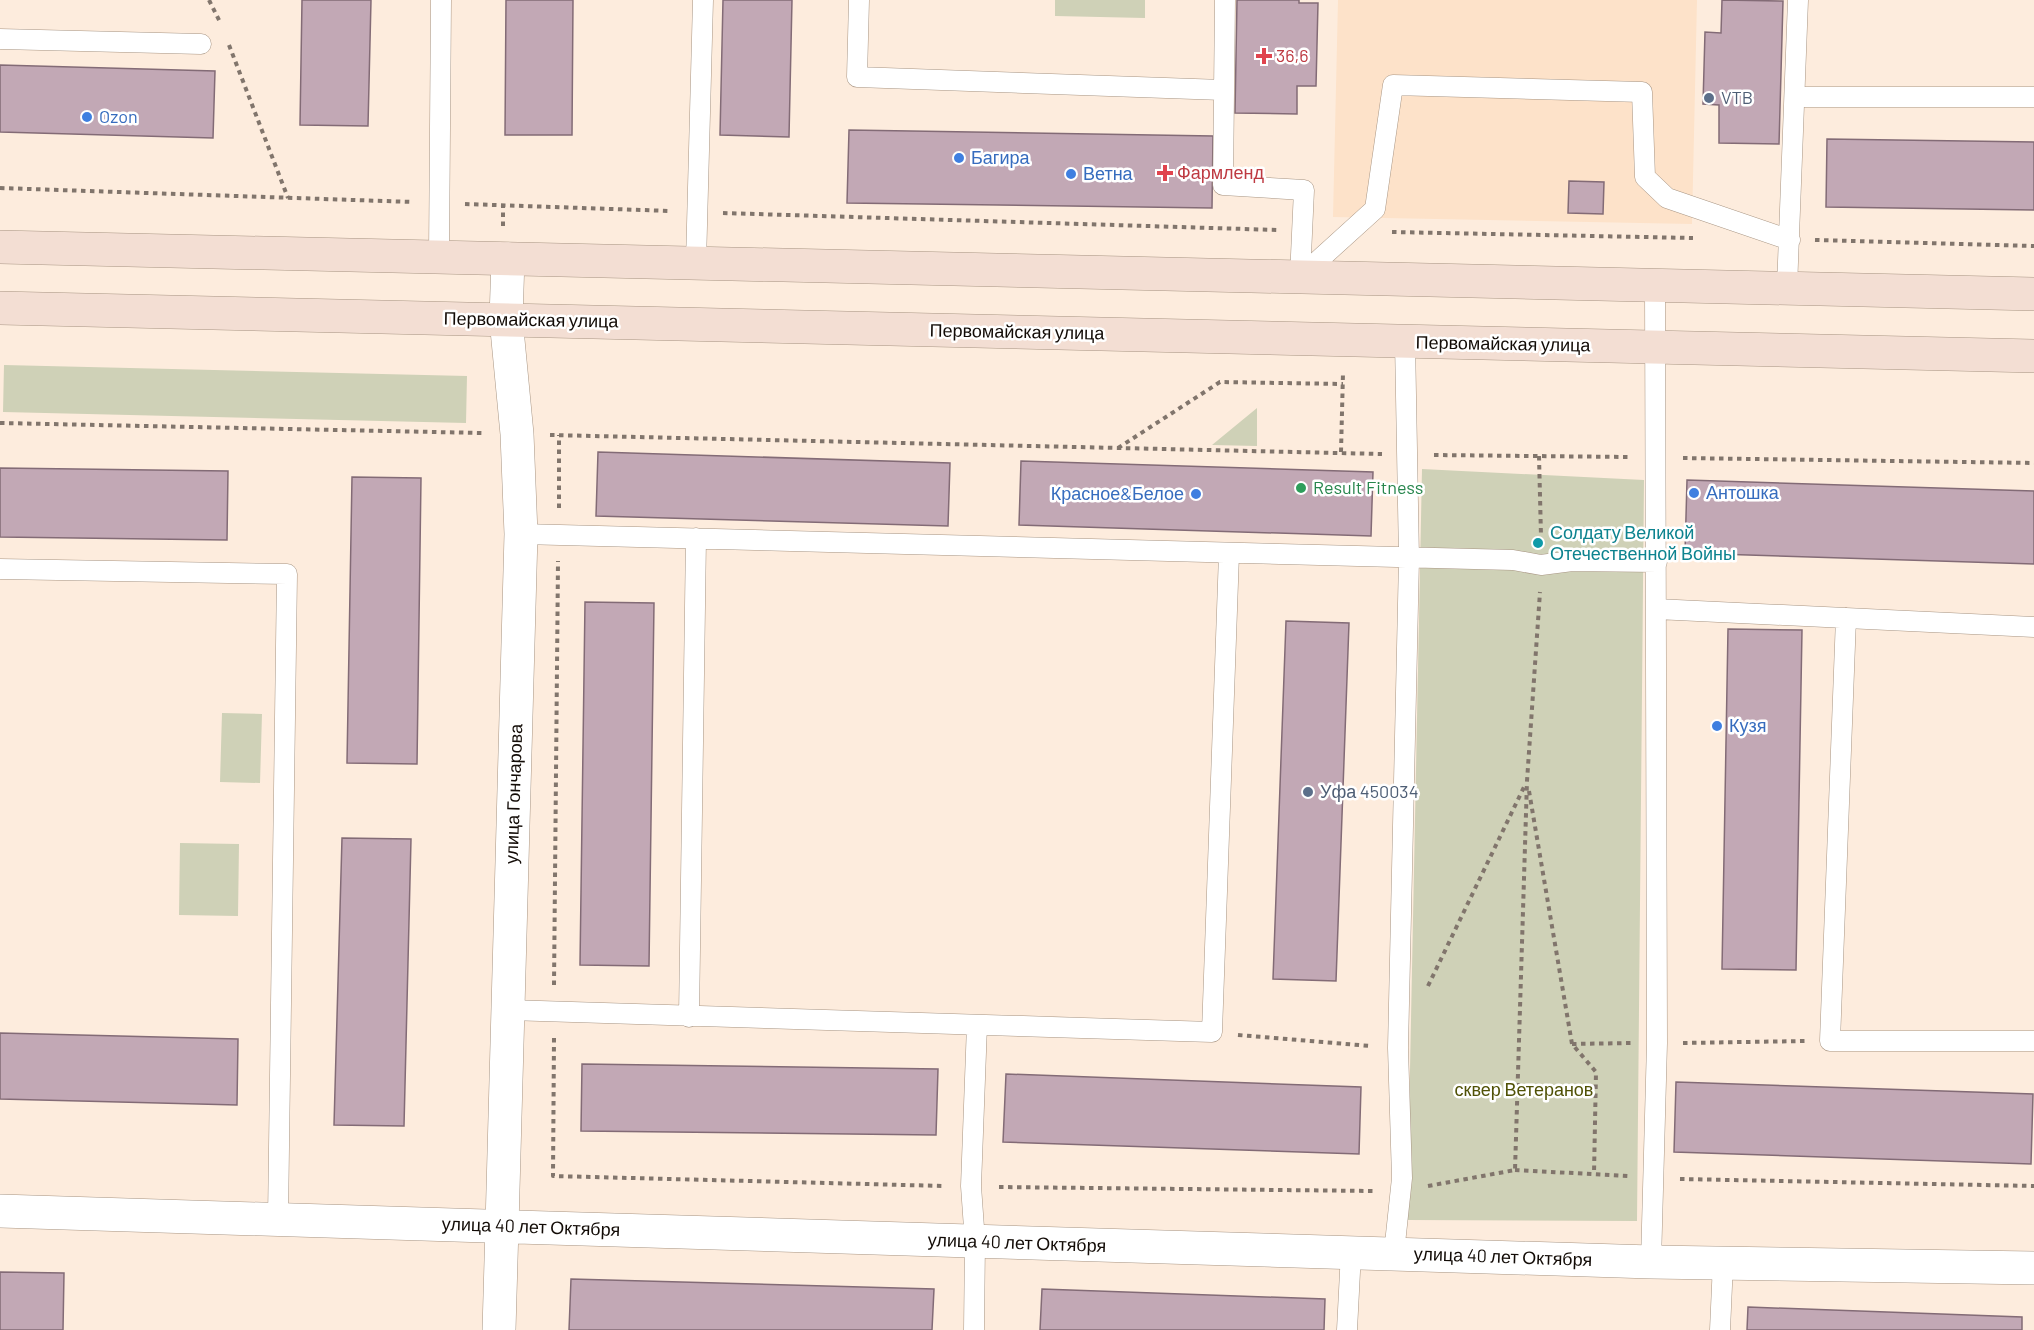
<svg xmlns="http://www.w3.org/2000/svg" width="2034" height="1330" viewBox="0 0 2034 1330" font-family="Barlow,sans-serif">
	<rect width="100%" height="100%" fill="#fdecdd"/>
	<!-- built -->
	<path fill="#fde2c9" d="M1338,0H1697L1692,224L1333,217Z"/>
	<!-- green -->
	<path fill="#cfd1b7" d="M1055,0H1145V18L1055,16Z
		M4,365L467,376L466,423L3,412Z
		M1257,408V446L1212,445Z
		M1422,469L1644,480L1637,1221L1407,1220Z
		M222,713L262,714L260,783L220,782Z
		M180,843L239,844L238,916L179,915Z"/>
	<!-- building -->
	<path fill="#c2a8b5" stroke="#836b76" stroke-width="1.5" d="M302,0H371L368,126L300,125Z
		M506,0H573L572,135H505Z
		M723,0H792L789,137L720,135Z
		M1237,0H1299V3H1318L1316,86H1297V114L1235,113Z
		M1722,0L1783,1L1779,144L1719,143V105L1703,104L1705,32L1721,33Z
		M0,65L215,71L213,138L0,132Z
		M849,130L1213,136L1212,208L847,203Z
		M1827,139L2034,142V210L1826,207Z
		M1569,181L1604,182L1603,214L1568,213Z
		M598,452L950,463L948,526L596,516Z
		M1021,461L1373,472L1371,536L1019,525Z
		M0,468L228,471L227,540L0,537Z
		M352,477L421,478L417,764L347,763Z
		M1687,480L2034,491V564L1685,553Z
		M585,602L654,603L649,966L580,965Z
		M1286,621L1349,623L1336,981L1273,979Z
		M1728,629L1802,630L1796,970L1722,969Z
		M342,838L411,839L404,1126L334,1125Z
		M0,1033L238,1039L237,1105L0,1099Z
		M582,1064L938,1069L936,1135L581,1131Z
		M1006,1074L1361,1087L1359,1154L1003,1142Z
		M1676,1082L2033,1094L2031,1164L1674,1152Z
		M0,1272L64,1273L63,1330H0Z
		M571,1279L934,1289L932,1330H569Z
		M1042,1289L1325,1299L1324,1330H1040Z
		M1748,1307L2022,1317V1330H1747Z"/>
	<g fill="none" stroke-linecap="round" stroke-linejoin="round">
		<!-- service casing -->
		<g stroke="#a89583" stroke-width="21">
			<path id="service" d="M859,0L857,77L1223,90
				M1225,0L1223,185L1304,190L1300,277
				M0,39L201,44
				M1795,97H2034
				M439,257L441,0
				M696,263L703,0
				M1300,277L1375,209L1393,85L1642,92L1645,177L1667,198L1790,240
				M1787,288L1798,0
				M521,534L1513,560L1541,565L1572,561L1657,562
				M0,569L287,574L278,1219
				M1656,609L2034,627
				M1846,618L1830,1041H2034
				M508,1010L1212,1032L1229,554
				M689,1017L696,538
				M1394,1253L1402,1178L1398,1048L1409,559L1405,341
				M1651,1262L1657,1043L1655,285
				M974,1330L975,1242L971,1186L977,1025
				M1347,1330L1351,1252
				M1720,1330L1723,1263"/>
		</g>
		<!-- minor casing -->
		<g stroke="#a89583" stroke-width="34">
			<path id="minor" d="M0,1211L1651,1262L2034,1268
				M499,1330L502,1226"/>
		</g>
		<!-- tertiary casing -->
		<g stroke="#a89583" stroke-width="34">
			<path id="tertiary" d="M502,1226L521,534L517,434L506,319L508,259"/>
		</g>
		<!-- secondary casing -->
		<g stroke="#a89583" stroke-width="34">
			<path id="secondary" d="M0,247L2034,294
				M0,308L2034,356"/>
		</g>
		<!-- path -->
		<path stroke="#81756c" stroke-width="4" stroke-dasharray="4.5 4.5" stroke-linecap="butt" d="M209,0L221,24
			M229,45L288,198
			M0,188L413,202
			M465,204L671,211
			M723,213L1277,230
			M503,226V205
			M1392,232L1693,238
			M1815,240L2034,246
			M0,423L482,433
			M550,435L1382,454
			M1118,448L1220,382L1343,384
			M1341,452L1343,373
			M1434,455L1628,457
			M1539,456L1541,536
			M1683,458L2034,463
			M559,508V435
			M1529,791L1572,1044L1596,1072L1594,1174
			M554,985L558,561
			M1428,986L1525,785
			M1238,1035L1371,1046
			M554,1038L553,1176L944,1186
			M1683,1043L1805,1041
			M1572,1044L1631,1043
			M1515,1170L1628,1176
			M1680,1179L2034,1186
			M1428,1186L1515,1170L1527,781L1540,592
			M999,1187L1373,1191"/>
		<!-- service -->
		<use href="#service" stroke="#fff" stroke-width="20"/>
		<!-- minor -->
		<use href="#minor" stroke="#fff" stroke-width="33"/>
		<!-- tertiary -->
		<use href="#tertiary" stroke="#fff" stroke-width="33"/>
		<!-- secondary -->
		<use href="#secondary" stroke="#f3ded3" stroke-width="33"/>
	</g>
	<!-- markers -->
	<g fill="#e0444e" stroke="#fff" stroke-width="2">
		<path d="M1261 47h6v6h6v6h-6v6h-6v-6h-6v-6h6z"/>
		<path d="M1162 164h6v6h6v6h-6v6h-6v-6h-6v-6h6z"/>
	</g>
	<g fill="#5c6f8a" stroke="#fff" stroke-width="2">
		<circle cx="1709" cy="98" r="6"/>
		<circle cx="1308" cy="792" r="6"/>
	</g>
	<g fill="#3f7fe0" stroke="#fff" stroke-width="2">
		<circle cx="87" cy="117" r="6"/>
		<circle cx="959" cy="158" r="6"/>
		<circle cx="1071" cy="174" r="6"/>
		<circle cx="1694" cy="493" r="6"/>
		<circle cx="1196" cy="494" r="6"/>
		<circle cx="1717" cy="726" r="6"/>
	</g>
	<circle fill="#2e9e5b" stroke="#fff" stroke-width="2" cx="1301" cy="488" r="6"/>
	<circle fill="#0f9aa8" stroke="#fff" stroke-width="2" cx="1538" cy="543" r="6"/>
	<g text-anchor="middle" stroke-width="5" stroke-linejoin="round" paint-order="stroke">
		<!-- health labels -->
		<g font-size="18" fill="#be3a42" stroke="#fff" text-anchor="start">
			<text x="1276" y="62">36,6</text>
			<text x="1177" y="179">Фармленд</text>
		</g>
		<!-- service labels -->
		<g font-size="18" fill="#4e5e75" stroke="#fff" text-anchor="start">
			<text x="1721" y="104">VTB</text>
			<text x="1320" y="798">Уфа 450034</text>
		</g>
		<!-- shop labels -->
		<g font-size="18" fill="#366cbe" stroke="#fff" text-anchor="start">
			<text x="99" y="123">Ozon</text>
			<text x="971" y="164">Багира</text>
			<text x="1083" y="180">Ветна</text>
			<text x="1706" y="499">Антошка</text>
			<text x="1184" y="500" text-anchor="end">Красное&amp;Белое</text>
			<text x="1729" y="732">Кузя</text>
		</g>
		<!-- street labels -->
		<g font-size="18" fill="#120b06" stroke="#fff">
			<text transform="translate(531 320) rotate(1)" y="6">Первомайская улица</text>
			<text transform="translate(1017 332) rotate(1)" y="6">Первомайская улица</text>
			<text transform="translate(1503 344) rotate(1)" y="6">Первомайская улица</text>
			<text transform="translate(514 794) rotate(-88)" y="6">улица Гончарова</text>
			<text transform="translate(531 1227) rotate(2)" y="6">улица 40 лет Октября</text>
			<text transform="translate(1017 1243) rotate(2)" y="6">улица 40 лет Октября</text>
			<text transform="translate(1503 1257) rotate(2)" y="6">улица 40 лет Октября</text>
		</g>
		<!-- leisure labels -->
		<g font-size="18" fill="#27864d" stroke="#fff" text-anchor="start">
			<text x="1313" y="494">Result Fitness</text>
		</g>
		<!-- culture labels -->
		<g font-size="18" fill="#0d838f" stroke="#fff" text-anchor="start">
			<text x="1550" y="539">Солдату Великой<tspan x="1550" dy="21">Отечественной Войны</tspan></text>
		</g>
		<!-- park labels -->
		<g font-size="18" fill="#505106" stroke="#fff">
			<text x="1524" y="1096">сквер Ветеранов</text>
		</g>
	</g>
</svg>
